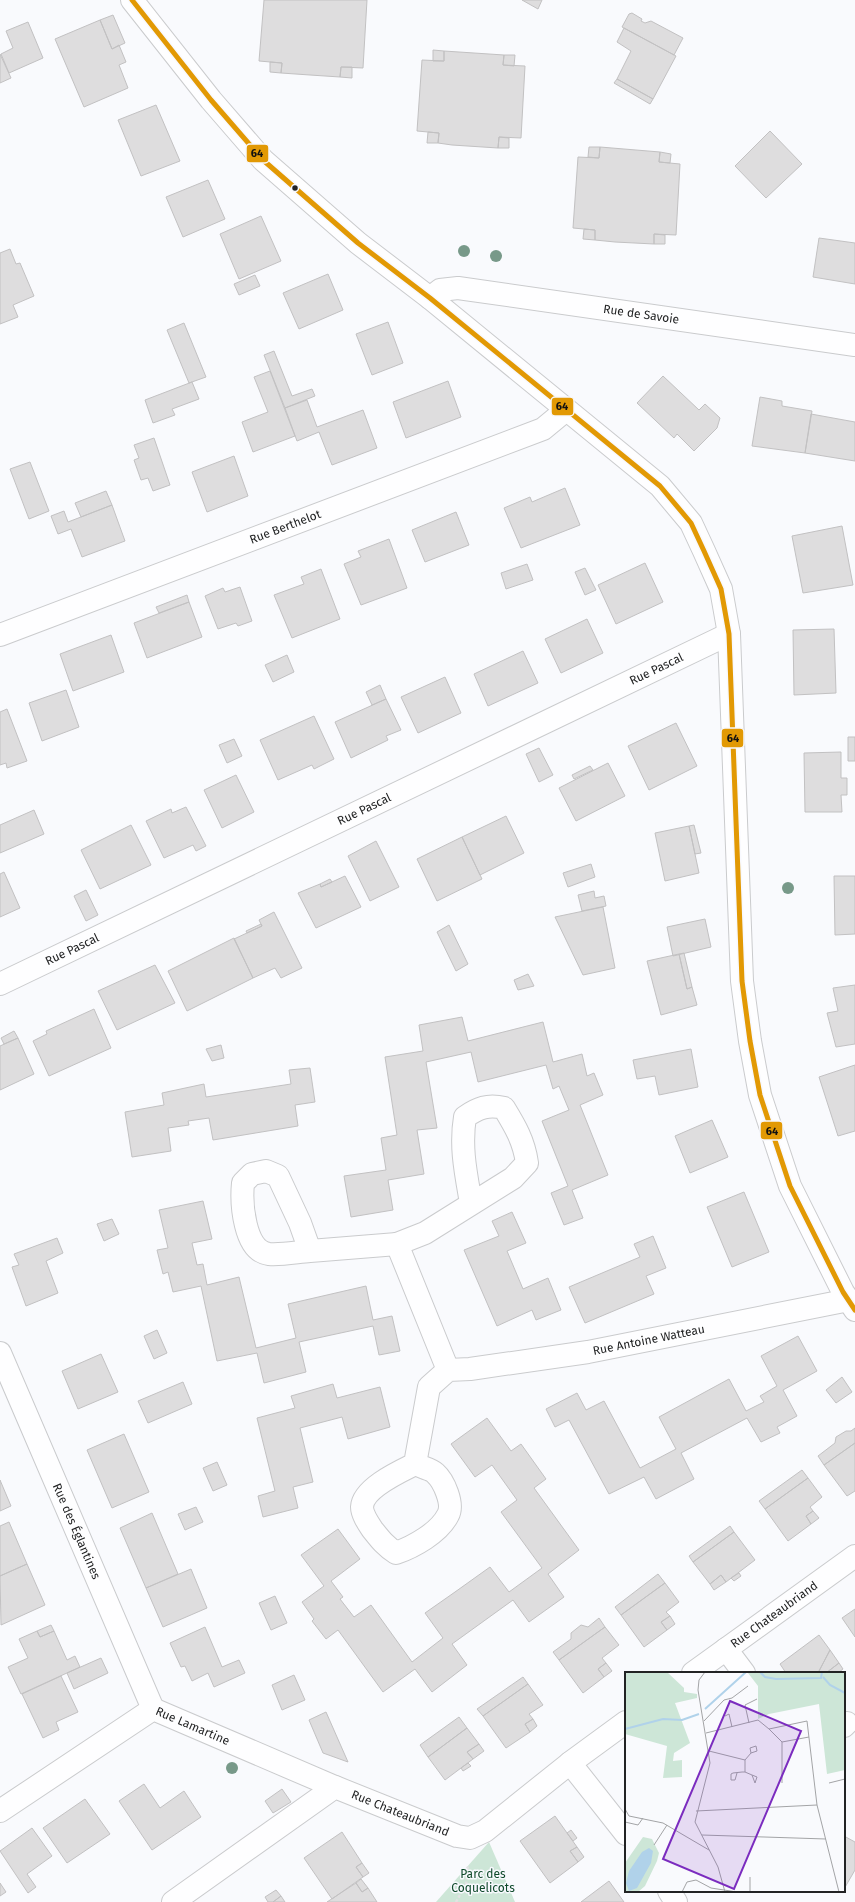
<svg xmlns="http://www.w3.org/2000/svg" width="855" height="1902" viewBox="0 0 855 1902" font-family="'Fira Sans',sans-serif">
	<rect width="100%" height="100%" fill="#f9fafd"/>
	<!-- green -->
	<path fill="#cde6d7" d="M489,1842L515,1902H436Z"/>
	<!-- building -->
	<path fill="#deddde" stroke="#c2c1c2" d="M264,0H367L363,68L341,67L340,77L310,75L281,73L282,63L259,61Z
		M522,0H542L538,9Z
		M632,13L642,19L641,21L645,23L651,21L683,38L674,55L622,27L629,14Z
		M113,15L125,43L112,49L100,20Z
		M100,20L112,49L119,45L126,62L119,65L128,88L84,107L55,39Z
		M28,22L43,58L9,73L1,54L13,48L6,31Z
		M624,28L676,56L653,99L617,79L631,51L617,42Z
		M433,50L444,51V61H433Z
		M444,51L504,55L503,65L525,66L521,138L499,137L498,148L452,145L438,143L439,133L417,131L422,60L444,61Z
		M0,54L11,78L0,83Z
		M504,55H515L514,66L503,65Z
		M270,62L282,63L281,73L270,72Z
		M341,67H352V78L340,77Z
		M617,79L653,99L650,104L614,83Z
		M156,105L180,161L141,176L118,120Z
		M770,131L802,164L766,198L735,166Z
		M428,132L439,133L438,143H427Z
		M499,137L509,138V148H498Z
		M589,147H600L599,158L588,157Z
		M600,147L660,152L659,162L680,164L676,235L654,234V244L615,242L595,240V230L573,228L578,157L599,158Z
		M660,152L671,154L670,163L659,162Z
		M208,180L225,219L183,237L166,197Z
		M261,216L281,261L239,279L220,234Z
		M584,229L595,230V240L583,239Z
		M654,234L665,235V244H654Z
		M819,238L855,243V284L813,277Z
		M10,249L16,264L20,263L34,296L13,305L18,317L0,324V253Z
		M328,274L343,310L299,329L283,293Z
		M255,275L260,286L239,295L234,284Z
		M388,322L403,363L372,375L356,334Z
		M184,323L206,377L189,383L167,330Z
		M274,351L292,396L312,389L315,396L285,408L264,355Z
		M270,371L295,436L253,452L242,422L268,412L254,377Z
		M663,376L699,410L705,404L720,418L717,428L694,451L677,434L674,438L637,403Z
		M448,381L461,417L406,438L393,402Z
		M192,382L199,399L172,409L175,415L153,423L145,400Z
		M760,397L782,401V406L812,411L805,453L752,446Z
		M307,400L317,427L363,410L377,448L332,465L319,432L297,441L285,408Z
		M811,414L855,422V461L805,453Z
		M154,438L170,485L153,491L148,478L141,480L134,460L139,458L134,445Z
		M234,456L248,496L207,512L192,472Z
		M30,462L49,511L29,519L10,469Z
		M565,488L580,525L521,548L504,508L530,497L532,502Z
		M106,491L112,505L81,517L75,503Z
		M112,505L125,541L82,557L71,529L58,534L51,516L64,511L68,522Z
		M456,512L469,545L425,562L412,530Z
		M842,526L853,585L803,593L792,536Z
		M389,539L407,588L361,605L344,564L361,557L358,551Z
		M645,563L663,602L616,624L598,585Z
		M527,564L533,580L506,589L501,573Z
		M585,568L596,590L585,595L575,572Z
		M321,569L340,619L292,638L274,595L304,584L301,577Z
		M240,587L252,621L238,626L236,623L218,629L205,596L223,588L225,592Z
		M187,595L189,602L159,613L156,607Z
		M189,602L202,637L147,658L134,623Z
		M587,619L603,653L561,673L545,639Z
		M834,629L836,693L794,695L793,630Z
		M111,635L124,672L73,691L60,654Z
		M523,651L538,683L488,706L474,674Z
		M287,655L294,672L273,682L265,665Z
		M445,677L461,713L418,733L401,697Z
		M380,685L386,699L372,705L366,692Z
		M66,690L79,727L42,741L29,703Z
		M386,699L401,730L386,736L388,740L351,758L335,722Z
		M7,709L27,761L7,768L6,763L0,765V712Z
		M314,716L334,759L314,769L312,765L278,780L260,740Z
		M676,723L697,766L649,790L628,746Z
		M848,737H855V761H848Z
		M234,739L242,756L227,763L219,745Z
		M539,748L553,775L539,782L526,754Z
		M841,752V778H847V795H841L842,812H805L804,753Z
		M608,763L625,796L576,821L559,788Z
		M590,766L593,770L574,779L572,775Z
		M236,775L254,812L222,828L204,790Z
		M186,807L206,846L196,851L193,845L164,858L146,821L171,809L172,813Z
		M34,810L44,834L0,853V825Z
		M506,816L524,853L480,875L462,837Z
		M131,825L151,865L100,889L81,850Z
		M694,825L701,853L695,854L689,826Z
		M689,826L699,873L665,881L655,833Z
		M462,837L482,879L437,901L417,859Z
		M376,841L399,887L370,901L348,856Z
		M591,864L595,877L568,887L563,873Z
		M4,872L20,908L0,917V874Z
		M345,876L361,907L316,928L298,893L320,884L321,887Z
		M834,876H855V934L835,935Z
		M330,879L332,882L321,887L320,884Z
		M86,890L98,915L86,921L74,896Z
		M594,891L595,898L604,896L606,906L582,911L578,895Z
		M603,907L615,968L583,975L555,917Z
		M274,912L302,968L281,978L275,968L253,978L234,939L262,926L259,920Z
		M705,919L711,947L673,956L667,927Z
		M261,924L262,926L247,933L246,931Z
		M449,925L468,964L456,971L437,932Z
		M234,938L253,978L187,1011L168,971Z
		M684,953L692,987L687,989L679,954Z
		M679,954L687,989L692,987L697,1005L661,1015L647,961Z
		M155,965L175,1003L117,1030L98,991Z
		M528,974L534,986L518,990L514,980Z
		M855,985V1044L836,1047L827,1013L838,1011L833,988Z
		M94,1009L111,1048L49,1076L33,1041L47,1034L46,1031Z
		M462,1017L468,1041L543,1022L553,1062L582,1054L587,1076L594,1073L603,1095L580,1105L608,1175L572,1190L583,1218L564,1225L551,1193L568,1186L542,1121L569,1110L559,1086L553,1089L546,1065L478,1082L471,1052L426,1062L437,1128L417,1130L424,1174L388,1180L393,1210L351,1217L344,1176L386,1170L381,1138L397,1135L385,1057L423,1051L419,1025Z
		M14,1031L18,1038L4,1044L1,1038Z
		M18,1038L34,1074L0,1090V1046Z
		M221,1045L224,1058L212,1061L206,1049Z
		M691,1049L698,1087L659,1095L655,1076L637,1079L633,1060Z
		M855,1065V1131L838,1136L819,1077Z
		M310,1068L315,1102L295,1105L298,1126L213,1140L209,1118L188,1121L189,1125L168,1128L171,1151L132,1157L125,1112L164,1105L162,1093L204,1084L206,1097L291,1084L289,1070Z
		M712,1120L728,1157L690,1173L675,1136Z
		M744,1192L769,1252L732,1267L707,1207Z
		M203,1201L212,1239L192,1243L197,1265L203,1264L207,1285L239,1277L256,1348L296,1338L288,1304L366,1286L373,1320L392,1316L400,1351L379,1355L373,1326L299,1342L306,1372L264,1383L257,1353L217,1361L201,1286L173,1292L168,1272L163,1274L157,1250L168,1248L159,1210Z
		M512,1212L526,1243L507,1251L523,1289L548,1278L561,1310L536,1320L532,1310L497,1326L464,1250L499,1236L492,1221Z
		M112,1219L119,1234L104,1241L97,1224Z
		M653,1236L666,1268L646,1276L654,1294L585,1323L569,1287L640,1257L634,1244Z
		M57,1238L63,1253L46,1261L58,1293L26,1306L12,1267L19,1265L14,1254Z
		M157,1330L167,1353L154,1359L144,1336Z
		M798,1336L817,1371L783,1390L797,1416L777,1427L780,1433L761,1442L747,1418L681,1453L694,1479L656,1499L644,1477L609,1494L569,1420L555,1427L546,1409L577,1393L586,1410L604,1401L640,1468L676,1449L659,1417L729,1379L746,1411L764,1402L760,1396L777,1386L761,1356Z
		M101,1354L118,1392L78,1409L62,1371Z
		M842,1377L852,1392L836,1403L826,1390Z
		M183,1382L192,1404L148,1423L138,1401Z
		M333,1384L337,1398L380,1387L390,1427L348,1439L342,1417L300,1428L313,1482L293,1487L298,1508L263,1517L258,1496L275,1491L257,1418L295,1408L291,1396Z
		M487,1418L511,1451L521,1444L546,1479L534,1488L579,1550L548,1574L564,1597L529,1622L513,1600L452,1644L467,1665L432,1692L415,1669L383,1692L338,1630L326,1639L312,1621L314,1619L302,1602L324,1586L301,1555L338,1529L360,1559L331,1581L343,1597L340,1599L354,1617L371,1605L412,1662L443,1638L425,1613L455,1592L490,1567L509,1592L542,1568L501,1512L517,1500L492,1465L475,1477L451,1444Z
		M855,1428V1443L824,1465L818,1456L835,1443L836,1437L846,1431H851Z
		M124,1434L149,1492L112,1508L87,1450Z
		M855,1443V1491L847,1496L824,1465Z
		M217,1462L227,1485L213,1491L203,1468Z
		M802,1470L808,1478L765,1509L759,1501Z
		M808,1478L822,1497L810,1507L813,1511L806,1516L811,1524L788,1541L765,1509Z
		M0,1480L11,1506L0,1511Z
		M196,1507L203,1522L185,1530L178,1514Z
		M813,1511L819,1518L811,1524L806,1516Z
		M152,1513L178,1574L146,1588L120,1528Z
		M9,1522L27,1564L0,1576V1526Z
		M730,1526L734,1532L693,1562L689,1556Z
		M734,1532L755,1560L726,1582L721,1575L710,1584L693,1562Z
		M27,1564L45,1605L1,1625L0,1576Z
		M191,1569L207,1608L163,1627L146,1588Z
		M739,1573L741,1576L734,1581L731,1578Z
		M658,1574L665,1583L621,1615L615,1607Z
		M721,1575L726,1582L714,1590L710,1584Z
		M665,1583L679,1602L666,1612L670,1616L661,1622L667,1630L644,1647L621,1615Z
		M275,1596L287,1623L271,1630L259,1603Z
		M855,1609V1637L842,1618Z
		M670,1616L675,1624L667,1630L661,1622Z
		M599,1618L605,1627L559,1660L553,1652L571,1639V1633L581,1625L588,1627Z
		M51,1625L54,1631L40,1637L37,1631Z
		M205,1627L222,1667L239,1660L245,1673L214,1687L208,1673L192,1681L185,1666L181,1667L170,1643Z
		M605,1627L619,1645L602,1658L606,1663L598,1669L604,1677L583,1693L559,1660Z
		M37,1631L40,1637L54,1631L67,1660L75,1656L80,1667L21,1694L8,1667L28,1658L19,1639Z
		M819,1635L830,1650L818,1673H786L780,1664Z
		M830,1650L839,1663L826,1673H818Z
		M101,1658L108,1673L74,1689L67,1673Z
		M606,1663L612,1671L604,1677L598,1669Z
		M839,1663L843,1669L838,1673H826Z
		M294,1675L305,1700L282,1710L272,1685Z
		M61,1676L78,1712L56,1722L59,1730L43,1738L22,1694Z
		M523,1677L528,1684L483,1716L477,1709Z
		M528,1684L543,1705L529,1714L533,1719L525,1724L530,1732L506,1748L483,1716Z
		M326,1712L348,1762L323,1753L309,1720Z
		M459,1717L467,1728L428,1757L420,1745Z
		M533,1719L537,1726L530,1732L525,1724Z
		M467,1728L479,1744L467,1752L473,1759L445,1780L428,1757Z
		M479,1744L484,1751L473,1759L467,1752Z
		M468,1763L471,1766L463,1771L461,1768Z
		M144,1784L160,1808L184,1791L201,1817L152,1850L119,1801Z
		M282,1789L291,1802L273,1813L265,1801Z
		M85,1799L110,1834L67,1863L43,1828Z
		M555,1816L577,1847L570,1851L578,1862L550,1883L520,1841Z
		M32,1828L52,1856L27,1874L36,1887L28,1893L0,1851Z
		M571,1830L577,1838L573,1841L567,1833Z
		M342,1832L362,1863L356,1867L363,1877L332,1899L304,1858Z
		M844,1836L855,1842V1870L844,1889Z
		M577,1847L584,1857L578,1862L570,1851Z
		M362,1863L369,1873L363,1877L356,1867Z
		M361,1879L368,1888L362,1892L356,1883Z
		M609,1881L624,1902H581Z
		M0,1883L6,1892L0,1896Z
		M356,1883L362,1892L368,1888L377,1902H327Z
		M276,1890L281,1896L273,1902H268L265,1897Z
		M281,1896L285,1902H273Z"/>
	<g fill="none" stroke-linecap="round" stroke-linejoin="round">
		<!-- street casing -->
		<g stroke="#cacbcd" stroke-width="24">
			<g id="street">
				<path d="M132,0L211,100L263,160L358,243L430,298L660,486L691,523L704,551L721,589L729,634L742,981L750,1041L760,1095L790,1186L843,1292L855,1310"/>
				<path id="s1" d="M430,298L440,290L458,288L855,345"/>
				<path id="s2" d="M0,635L543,429L566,410"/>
				<path id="s3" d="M0,984L729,634"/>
				<path d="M310,1251C297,1252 282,1255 269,1254C244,1251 241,1203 243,1183L252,1174L266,1171L278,1176L300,1223L310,1251L397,1244"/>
				<path id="s4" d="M0,1353L153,1709"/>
				<path d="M448,1370L397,1244L425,1233L513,1178L527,1163C524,1141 515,1126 504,1108C488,1104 478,1108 465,1117C460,1147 466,1174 471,1203"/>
				<path id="s5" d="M415,1464C421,1467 431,1469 435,1473C444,1481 454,1504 448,1515C439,1533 413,1547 396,1553C385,1546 380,1539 372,1529C368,1523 362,1514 362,1507C363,1488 401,1471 415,1464L429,1387L448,1370L470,1369L588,1352L849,1300"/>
				<path d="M726,1649L744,1673"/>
				<path id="s6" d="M693,1673L855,1556"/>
				<path d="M844,1726L847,1723"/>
				<path d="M570,1763L626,1834"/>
				<path id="s7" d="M0,1811L153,1709L335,1787"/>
				<path d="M669,1891L676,1902"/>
				<path id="s8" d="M173,1902L335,1787L457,1836L470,1838L485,1831L570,1763L626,1722"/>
			</g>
		</g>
		<!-- path -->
		<path stroke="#e2e2e3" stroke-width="2.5" stroke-dasharray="3 2" stroke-linecap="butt" d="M456,1902L466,1884L468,1866"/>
		<!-- street -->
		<use href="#street" stroke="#fefeff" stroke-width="22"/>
		<!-- bus-1 casing -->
		<g stroke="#f8f9fe" stroke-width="8">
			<path id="bus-1" d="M132,0L211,100L263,160L358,243L430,298L660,486L691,523L704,551L721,589L729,634L742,981L750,1041L760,1095L790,1186L843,1292L855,1310"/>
		</g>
		<!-- bus-1 -->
		<use href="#bus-1" stroke="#e29904" stroke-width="5"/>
	</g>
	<!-- trees -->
	<g fill="#789989">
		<circle cx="464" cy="251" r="6"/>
		<circle cx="496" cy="256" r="6"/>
		<circle cx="788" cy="888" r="6"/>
		<circle cx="232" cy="1768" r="6"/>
	</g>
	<!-- markers -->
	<circle fill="#222324" stroke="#f8f9fe" stroke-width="1.5" cx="295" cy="188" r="3.5"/>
	<g text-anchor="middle" stroke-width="3" stroke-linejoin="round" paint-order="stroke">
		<!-- street labels -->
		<g font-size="12" fill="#222324" stroke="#f8f9fe">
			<text dy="4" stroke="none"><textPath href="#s1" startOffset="216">Rue de Savoie</textPath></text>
			<text dy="4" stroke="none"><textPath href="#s2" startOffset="305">Rue Berthelot</textPath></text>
			<text dy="4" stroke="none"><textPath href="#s3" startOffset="728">Rue Pascal</textPath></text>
			<text dy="4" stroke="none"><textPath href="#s3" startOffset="404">Rue Pascal</textPath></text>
			<text dy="4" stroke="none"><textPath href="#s3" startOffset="80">Rue Pascal</textPath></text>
			<text dy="4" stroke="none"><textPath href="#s5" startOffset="570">Rue Antoine Watteau</textPath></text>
			<text dy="4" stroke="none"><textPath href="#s4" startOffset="194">Rue des Églantines</textPath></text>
			<text dy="4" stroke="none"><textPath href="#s6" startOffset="100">Rue Chateaubriand</textPath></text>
			<text dy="4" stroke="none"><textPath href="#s7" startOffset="227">Rue Lamartine</textPath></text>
			<text dy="4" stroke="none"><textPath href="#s8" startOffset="269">Rue Chateaubriand</textPath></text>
		</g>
		<!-- park labels -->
		<g font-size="12" fill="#0e492a" stroke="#f8f9fe">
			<text x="483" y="1878">Parc des<tspan x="483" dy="14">Coquelicots</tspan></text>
		</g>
	</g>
	<!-- overview -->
	<g transform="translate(625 1672)">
		<rect width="220" height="220" fill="#f9fafd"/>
		<path d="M0,0H42L59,16V20L72,22V26L50,31L65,71L49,81L48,89L57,88V105L38,106L42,74L0,62ZM220,0V98L202,102L194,32L144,42L133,47V14L123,1ZM18,165L27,167L34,181L32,189L20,214L13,220H0V191Z" fill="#cde6d7"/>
		<path d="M24,176L28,179L26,191L12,216L4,219L1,211L4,199L17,180Z" fill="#b0d2ea"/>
		<path fill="none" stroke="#b0d2ea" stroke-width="2" d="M135,0L140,5L151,7L196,6L197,0M198,5L205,13L220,21M80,37L121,0M0,57L38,47L57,48L74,42"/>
		<path fill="none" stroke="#a3a4a6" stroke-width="1" d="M80,0L74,8L73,18L85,91L70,150L93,195L100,220M100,44L104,42L107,55M79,49L99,28L107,26L123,14M124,51L120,33L132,27M144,57L157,70L184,65M81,61L133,48L144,57L182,49L192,133L214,220M157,70V111M84,79L120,88L126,81L132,79L131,74L125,76L126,81M120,100L127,103L130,111L132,105L127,103M112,101L110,108H106V102L108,101L117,100H120V88M204,111L220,107M0,137L4,144L38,151L84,178M71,139L192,133M0,150L13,153L18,146M77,163L201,167M29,173L42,153M125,205V220M57,220L62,210L71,208L86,216L112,220"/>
		<path fill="#7b2cbf" fill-opacity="0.15" stroke="#7b2cbf" stroke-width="2" d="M105,29L176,59L109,217L38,187Z"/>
		<rect width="220" height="220" fill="none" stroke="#222324" stroke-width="2"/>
	</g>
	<g stroke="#f8f9fe" stroke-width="1.5">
		<rect x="246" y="144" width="23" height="19" rx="4" fill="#e29904"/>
		<rect x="551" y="397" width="23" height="19" rx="4" fill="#e29904"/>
		<rect x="721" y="728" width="23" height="20" rx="4" fill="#e29904"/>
		<rect x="760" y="1121" width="23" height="19" rx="4" fill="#e29904"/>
	</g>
	<g font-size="11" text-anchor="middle" font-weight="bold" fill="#111">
		<text x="257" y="157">64</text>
		<text x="562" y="410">64</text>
		<text x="733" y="742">64</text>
		<text x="772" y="1135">64</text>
	</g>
</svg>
